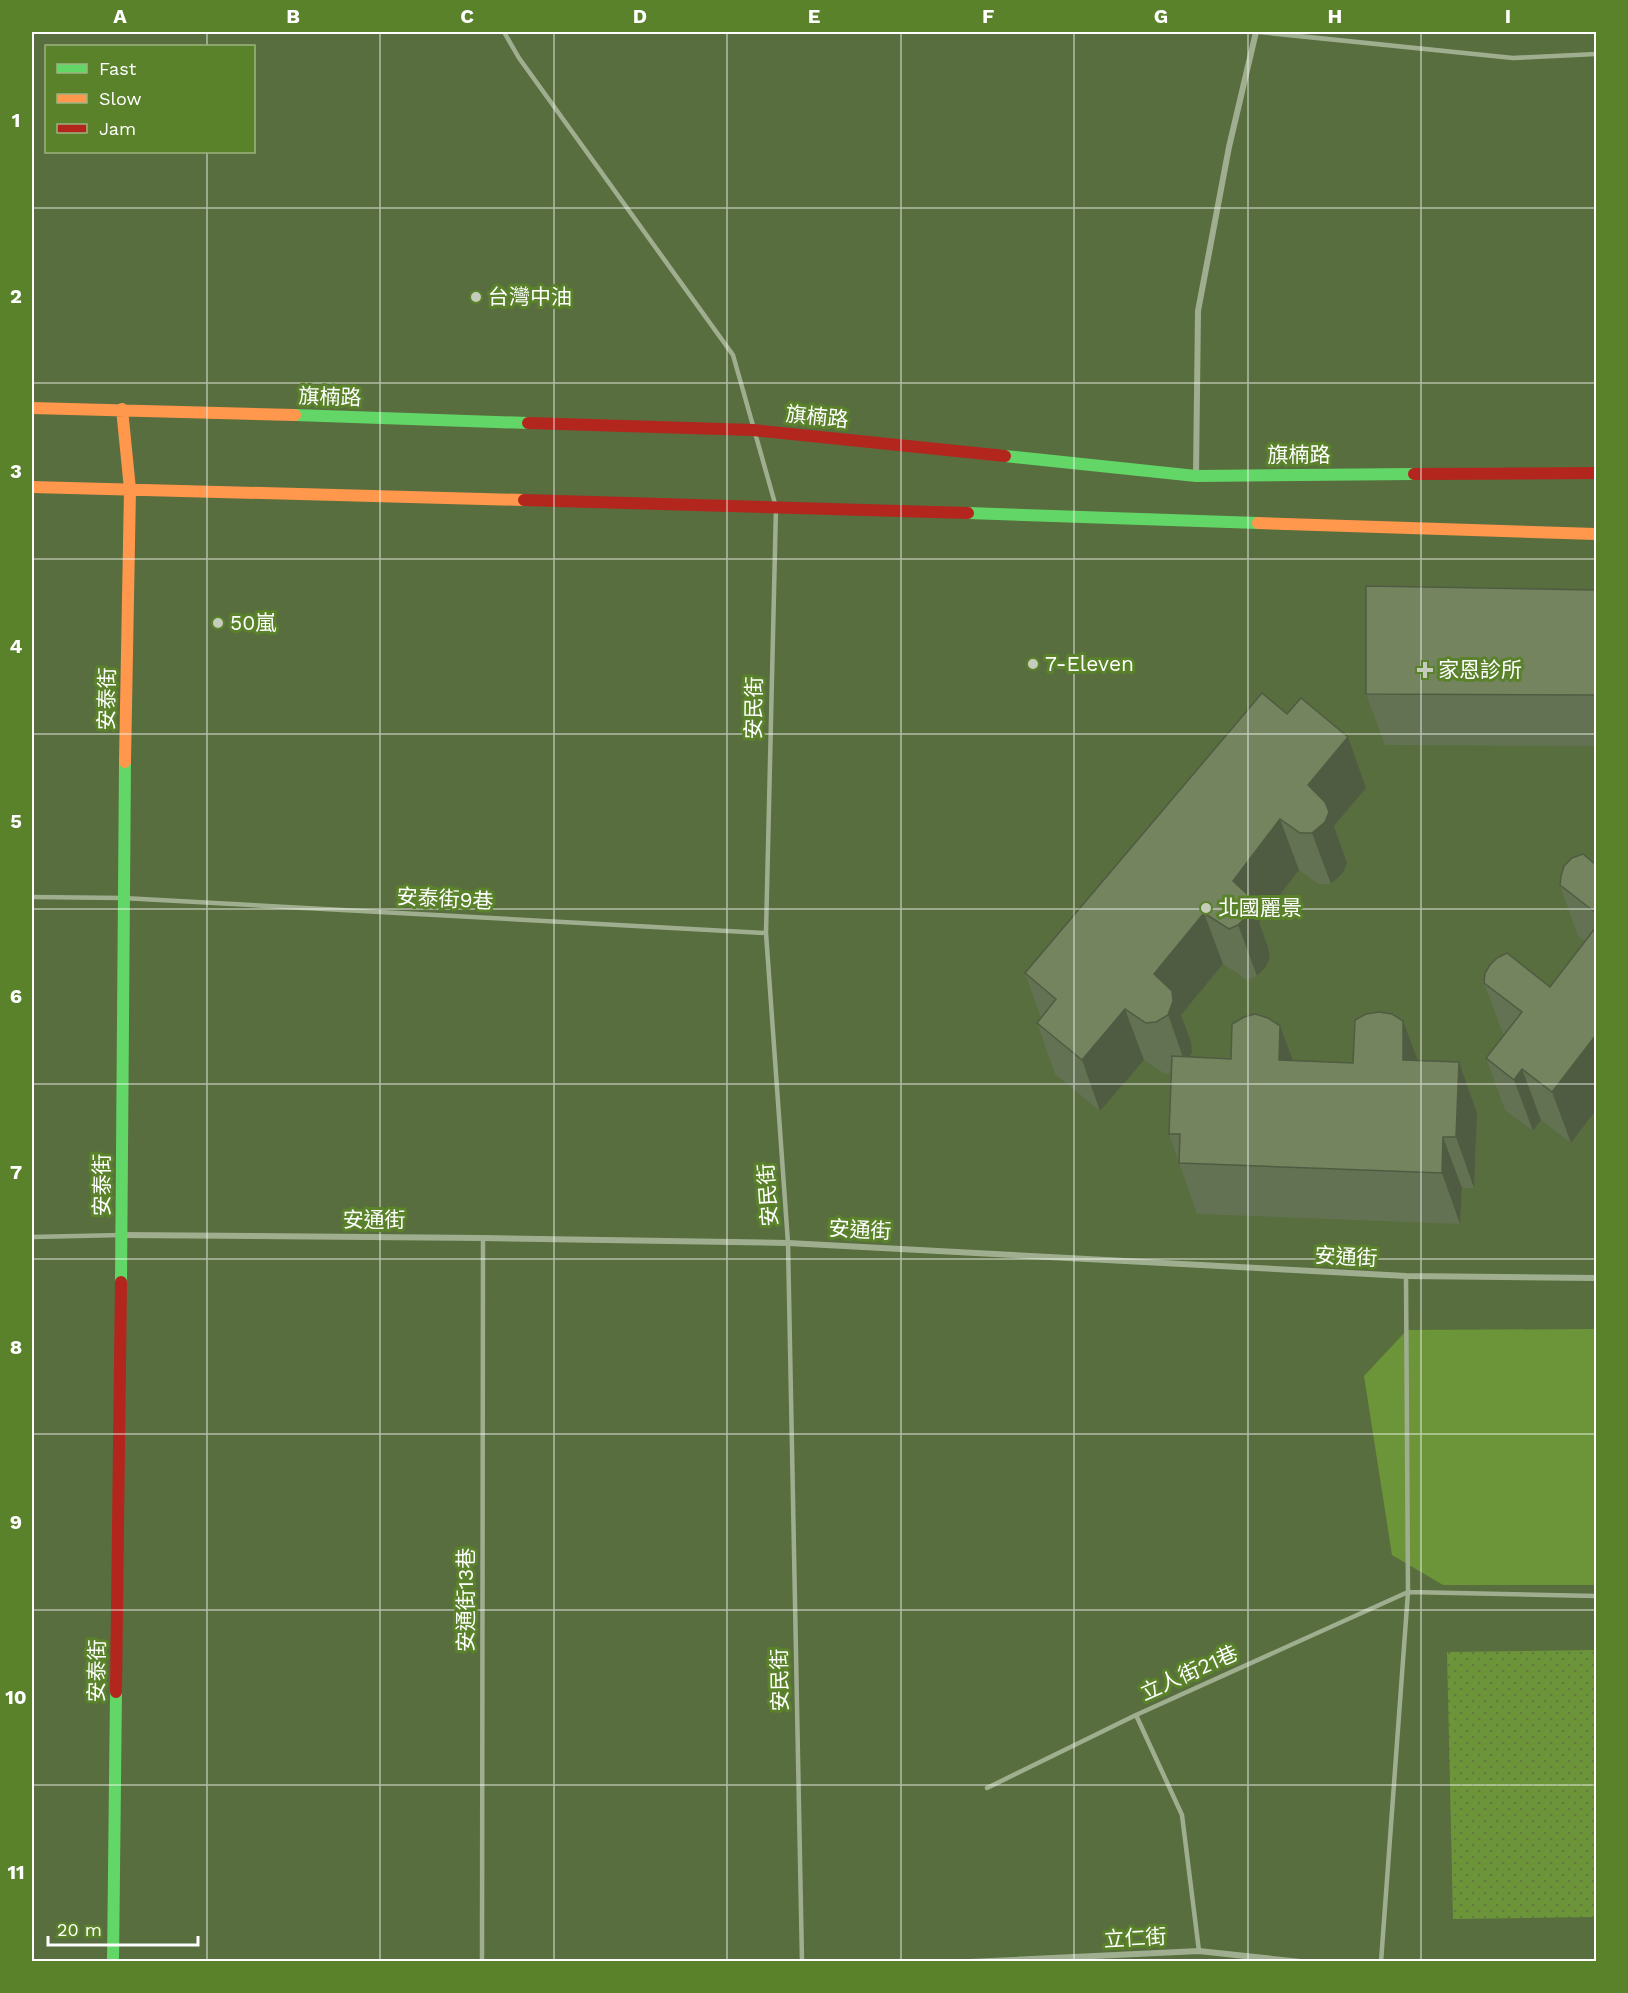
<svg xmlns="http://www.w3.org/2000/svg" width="1628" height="1993" viewBox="0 0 1628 1993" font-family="'Work Sans','Noto Sans TC',sans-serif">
	<defs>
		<pattern id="park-dots" width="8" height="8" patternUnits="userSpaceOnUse" patternTransform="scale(1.5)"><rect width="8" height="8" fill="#6c9539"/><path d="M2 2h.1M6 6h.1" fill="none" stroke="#617b40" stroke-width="1.8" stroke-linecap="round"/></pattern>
	</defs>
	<rect width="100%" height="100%" fill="#586e3e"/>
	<!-- grass -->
	<path fill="#6c9539" d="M1596,1329V1585H1443L1392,1555L1364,1376L1407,1330Z"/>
	<!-- park -->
	<path fill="url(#park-dots)" d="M1596,1650V1917L1453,1919L1447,1652Z"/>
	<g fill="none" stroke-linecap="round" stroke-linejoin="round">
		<!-- lane -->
		<path stroke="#a0ae90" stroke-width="4.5" d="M504,32L519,58L733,355L776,507L766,933L788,1243L802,1962
			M1259,32L1513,58L1596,54
			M32,897L123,898L766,933
			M32,1237L122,1235
			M1136,1715L1182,1815L1199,1951
			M987,1788L1136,1715L1408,1592L1596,1596
			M482,1962L483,1238
			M1381,1962L1408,1592L1406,1276"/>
		<!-- street -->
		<path stroke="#a0ae90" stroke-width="6" d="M1196,475L1198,311L1229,147L1256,32
			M122,1235L483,1238L788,1243L1406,1276L1596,1278
			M970,1962L1199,1951L1301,1962"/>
		<!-- fast -->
		<path stroke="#63d668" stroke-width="12" d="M295,415L528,423
			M1005,456L1196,476L1414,474
			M968,513L1258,523
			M121,1282L125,762
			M113,1962L116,1692"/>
		<!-- slow -->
		<path stroke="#ff974d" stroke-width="12" d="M32,408L295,415
			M122,409L130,489L125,762
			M32,487L524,500
			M1258,523L1596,534"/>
		<!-- jam -->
		<path stroke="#b3261e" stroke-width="12" d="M528,423L753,430L1005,456
			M1414,474L1596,473
			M524,500L968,513
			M116,1692L121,1282"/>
	</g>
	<!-- wall -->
	<path fill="#637252" d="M1596,590V746L1385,745L1366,694Z
		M1262,693L1366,788L1334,826L1347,863L1343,873L1331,884H1318L1299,870L1259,922L1268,947L1270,958L1265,968L1257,976L1247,980L1223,964L1181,1015L1191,1042L1192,1052L1190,1057L1353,1063L1418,1060L1459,1062L1477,1113L1474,1188H1462L1460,1224L1197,1214L1169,1134L1171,1073L1165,1074L1144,1060L1100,1111L1055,1074L1037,1023L1041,1018L1025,973Z
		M1596,865V1110L1571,1143L1541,1120L1533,1131L1505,1110L1486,1058L1504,1035L1503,1034L1484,983L1550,987L1585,941L1578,936L1560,885Z"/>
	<!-- shaded-wall -->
	<path fill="#505c42" d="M1348,737L1366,788L1334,826L1347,863L1343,873L1331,884L1312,833L1308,785Z
		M1280,819L1299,870L1259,922L1268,947L1270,958L1265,968L1257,976L1238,925L1233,881Z
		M1204,913L1223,964L1181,1015L1191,1042L1192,1052L1186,1066L1154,974Z
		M1125,1009L1144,1060L1100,1111L1082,1060Z
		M1403,1021L1422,1072L1403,1060Z
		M1280,1026L1299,1077L1279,1060Z
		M1596,1035V1110L1571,1143L1552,1092Z
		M1459,1062L1477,1113L1474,1188L1456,1137Z
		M1522,1069L1541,1120L1533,1131L1514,1080Z
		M1443,1137L1462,1188L1460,1224L1442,1173Z"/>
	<!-- building -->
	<path fill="#73845f" stroke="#505c42" stroke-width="1.5" d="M1366,586L1596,590V695L1366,694Z
		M1262,693L1287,714L1301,698L1348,737L1308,785L1325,802L1329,812L1325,822L1312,833H1300L1280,819L1233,881L1249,896L1251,907L1246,917L1238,925L1229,929L1204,913L1154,974L1172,991L1173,1001L1168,1015L1156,1022L1146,1023L1125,1009L1082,1060L1037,1023L1056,999L1025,973Z
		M1583,854L1596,865V913L1560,885L1561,876L1564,866L1572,858Z
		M1596,927V1035L1552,1092L1522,1069L1514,1080L1486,1058L1522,1012L1484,983L1485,973L1490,965L1497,958L1507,953L1550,987Z
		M1379,1012L1392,1014L1403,1021V1060L1459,1062L1456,1137H1443L1442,1173L1179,1163L1180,1134H1169L1172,1056L1231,1059L1232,1024L1244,1017L1255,1014L1268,1018L1280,1026L1279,1060L1353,1063L1355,1020L1366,1014Z"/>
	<!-- grid -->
	<path fill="none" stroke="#fff" stroke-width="1.5" stroke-opacity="0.55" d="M207,32V46M380,32V1962M554,32V1962M727,32V1962M901,32V1962M1074,32V1962M1248,32V1962M1421,32V1962M207,152V1962M32,208H1596M32,383H1596M32,559H1596M32,734H1596M32,909H1596M32,1084H1596M32,1259H1596M32,1434H1596M32,1610H1596M32,1785H1596"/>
	<!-- markers -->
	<g fill="#c5ccbb" stroke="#5a822a" stroke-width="2">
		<circle cx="476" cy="297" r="6"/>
		<circle cx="218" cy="623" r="6"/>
		<circle cx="1033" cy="664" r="6"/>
		<path d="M1422 661h6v6h6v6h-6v6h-6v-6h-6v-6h6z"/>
		<circle cx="1206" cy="908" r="6"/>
	</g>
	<g text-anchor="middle" stroke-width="6" stroke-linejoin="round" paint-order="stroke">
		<!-- poi labels -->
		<g font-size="21" fill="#fff" stroke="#5a822a" text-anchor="start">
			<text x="488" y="304">台灣中油</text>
			<text x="230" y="630">50嵐</text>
			<text x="1045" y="671">7-Eleven</text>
			<text x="1438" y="677">家恩診所</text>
			<text x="1218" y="915">北國麗景</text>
		</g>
		<!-- street labels -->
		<g font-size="21" fill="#fff" stroke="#5a822a">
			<text transform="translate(330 397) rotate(2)" y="7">旗楠路</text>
			<text transform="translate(817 417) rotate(6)" y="7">旗楠路</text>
			<text x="1299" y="462">旗楠路</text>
			<text transform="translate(107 699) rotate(-89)" y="7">安泰街</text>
			<text transform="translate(754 708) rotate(-89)" y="7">安民街</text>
			<text transform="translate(445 899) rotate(3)" y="7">安泰街9巷</text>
			<text transform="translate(102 1185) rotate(-90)" y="7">安泰街</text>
			<text transform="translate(768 1195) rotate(-94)" y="7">安民街</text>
			<text x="374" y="1227">安通街</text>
			<text transform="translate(860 1230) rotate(3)" y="7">安通街</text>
			<text transform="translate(1346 1257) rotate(3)" y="7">安通街</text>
			<text transform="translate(466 1600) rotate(-90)" y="7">安通街13巷</text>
			<text transform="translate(97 1671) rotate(-89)" y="7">安泰街</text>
			<text transform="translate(1189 1673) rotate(-24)" y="7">立人街21巷</text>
			<text transform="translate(780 1680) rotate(-91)" y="7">安民街</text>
			<text transform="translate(1135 1938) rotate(-3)" y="7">立仁街</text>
		</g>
	</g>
	<!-- border -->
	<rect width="1628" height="1993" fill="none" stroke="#5a822a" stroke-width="66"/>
	<!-- legend -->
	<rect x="45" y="45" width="210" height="108" fill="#5a822a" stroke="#9cb47f" stroke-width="1.5"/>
	<rect x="57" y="64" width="30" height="9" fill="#63d668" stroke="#9cb47f" stroke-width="1.5"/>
	<text x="99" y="75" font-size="18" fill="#ffffff">Fast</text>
	<rect x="57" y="94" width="30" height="9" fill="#ff974d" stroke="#9cb47f" stroke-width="1.5"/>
	<text x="99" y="105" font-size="18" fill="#ffffff">Slow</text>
	<rect x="57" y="124" width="30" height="9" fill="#b3261e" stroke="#9cb47f" stroke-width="1.5"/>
	<text x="99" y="135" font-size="18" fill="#ffffff">Jam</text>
	<!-- scale -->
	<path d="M48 1936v9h150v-9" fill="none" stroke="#ffffff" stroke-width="3"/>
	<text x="57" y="1936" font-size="18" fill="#ffffff" stroke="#5a822a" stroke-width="4.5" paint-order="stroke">20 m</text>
	<rect x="33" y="33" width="1562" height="1927" fill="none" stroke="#fff" stroke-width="2"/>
	<g font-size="20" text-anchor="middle" font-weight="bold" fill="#fff">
		<text x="120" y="23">A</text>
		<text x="293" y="23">B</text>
		<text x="467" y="23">C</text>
		<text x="640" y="23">D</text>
		<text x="814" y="23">E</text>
		<text x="988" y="23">F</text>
		<text x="1161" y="23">G</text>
		<text x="1335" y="23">H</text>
		<text x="1508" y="23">I</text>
		<text x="16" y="127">1</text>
		<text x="16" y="303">2</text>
		<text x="16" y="478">3</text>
		<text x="16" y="653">4</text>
		<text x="16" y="828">5</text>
		<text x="16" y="1003">6</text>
		<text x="16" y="1179">7</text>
		<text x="16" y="1354">8</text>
		<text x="16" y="1529">9</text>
		<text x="16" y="1704">10</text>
		<text x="16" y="1879">11</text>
	</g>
</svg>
